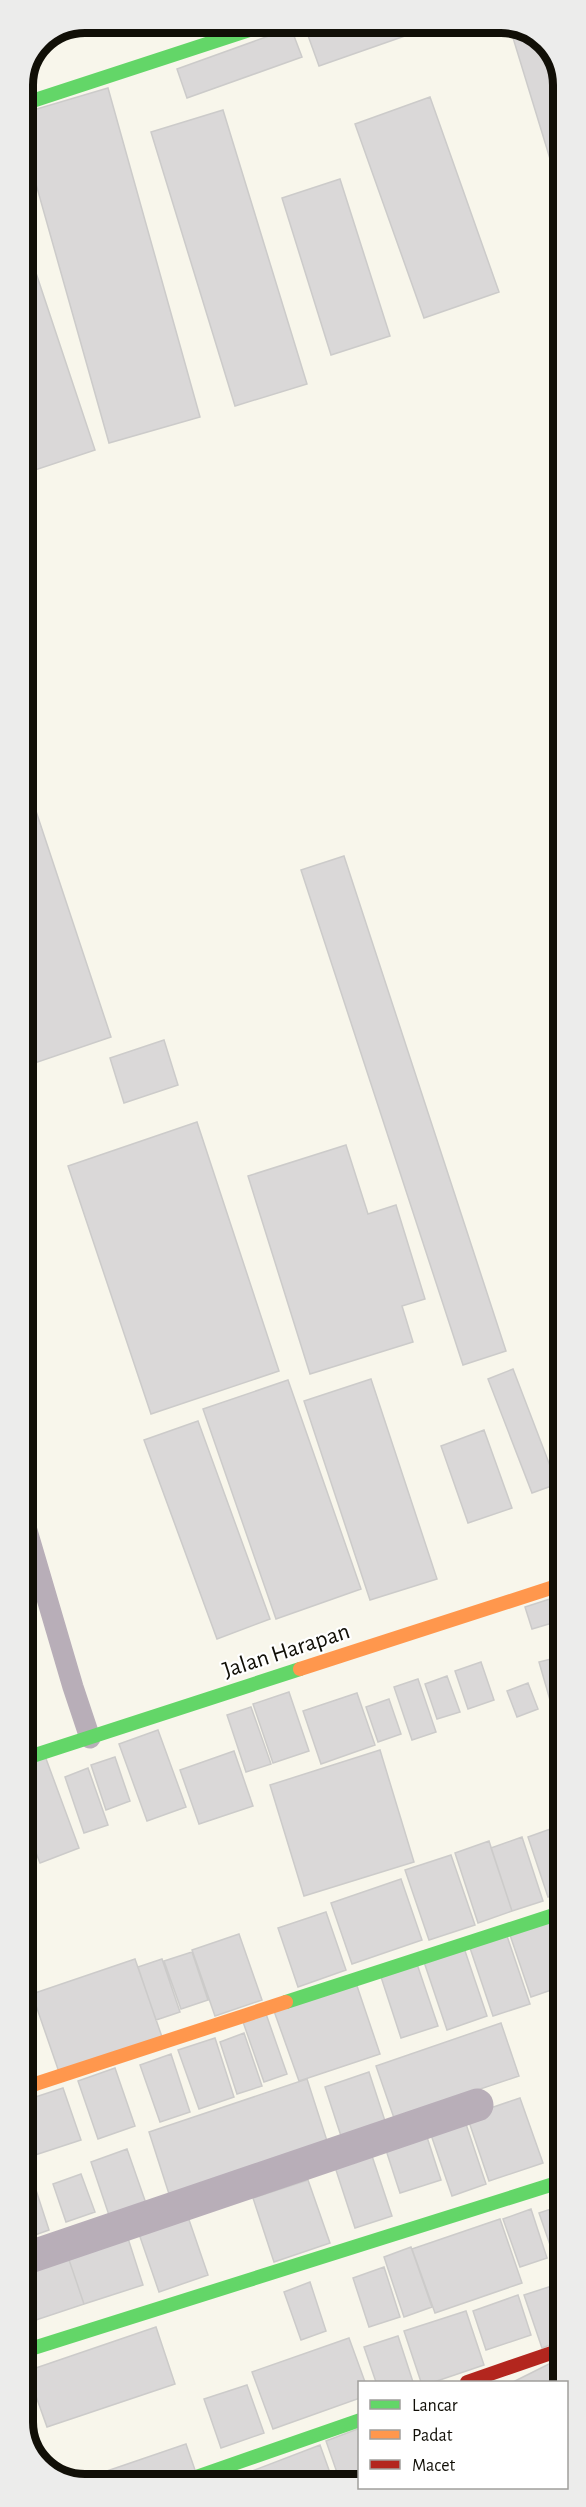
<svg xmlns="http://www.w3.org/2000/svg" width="586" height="2507" viewBox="0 0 586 2507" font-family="'Alegreya Sans',sans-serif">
	<rect width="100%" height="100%" fill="#f8f6eb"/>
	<!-- building -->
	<path fill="#dad8d8" stroke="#cccbca" stroke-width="1.5" d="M328,23H442L319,66L306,30Z
		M515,26L545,41L562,73V198L510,28Z
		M291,28L302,57L187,98L177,69Z
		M108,88L200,417L109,443L23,138V113Z
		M430,97L499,292L424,318L355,124Z
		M223,110L307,384L235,406L151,132Z
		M340,179L390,336L331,355L282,198Z
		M23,234L95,450L23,474Z
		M23,772L111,1037L23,1067Z
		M344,856L506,1351L463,1365L301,870Z
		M164,1040L178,1085L124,1103L110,1058Z
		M197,1122L279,1371L151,1414L68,1166Z
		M346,1145L368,1214L396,1205L425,1299L402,1306L413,1342L310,1374L248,1176Z
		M513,1369L557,1484L532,1493L488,1379Z
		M371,1379L437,1579L370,1600L304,1401Z
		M288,1380L361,1589L276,1619L203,1409Z
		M198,1421L270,1619L217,1639L144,1440Z
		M484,1430L512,1508L468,1523L441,1446Z
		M553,1598L559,1621L532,1629L525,1607Z
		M563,1656V1737L561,1738L539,1662Z
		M481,1662L494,1700L468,1709L455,1671Z
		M447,1676L460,1712L437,1719L425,1684Z
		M418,1679L436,1732L412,1740L394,1687Z
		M528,1683L538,1709L517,1717L507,1691Z
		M289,1692L309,1751L273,1763L253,1704Z
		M357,1693L375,1745L321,1764L303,1711Z
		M389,1699L401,1734L378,1742L366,1707Z
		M251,1707L271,1764L246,1772L227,1715Z
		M158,1730L186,1807L147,1821L119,1744Z
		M380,1750L414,1862L304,1896L270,1785Z
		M234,1751L253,1806L199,1824L180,1770Z
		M45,1756L79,1848L40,1863L23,1819V1765Z
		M115,1757L130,1801L106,1810L91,1765Z
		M88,1768L108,1825L84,1833L65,1777Z
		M556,1827L563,1847V1892L548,1897L528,1837Z
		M522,1837L543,1901L512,1911L491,1848Z
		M489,1841L512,1911L478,1923L455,1853Z
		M451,1855L475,1925L429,1940L405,1870Z
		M401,1879L422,1940L352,1964L331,1903Z
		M326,1912L346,1970L298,1987L278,1928Z
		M552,1920L563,1953V1986L531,1997L510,1935Z
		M239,1934L262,2000L215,2016L192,1950Z
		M507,1936L530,2004L493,2016L470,1948Z
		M463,1945L487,2016L447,2030L423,1959Z
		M192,1952L208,2000L181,2009L164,1961Z
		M135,1959L162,2037L59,2072L32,1994Z
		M162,1959L180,2012L156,2020L138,1967Z
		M417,1964L438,2026L401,2038L381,1977Z
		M356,1983L380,2054L299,2081L274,2011Z
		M265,2011L287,2074L264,2082L242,2019Z
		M563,2019V2055L552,2023Z
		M501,2023L519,2076L394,2118L376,2066Z
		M244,2033L262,2086L237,2094L220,2042Z
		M215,2038L234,2097L199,2109L178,2050Z
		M171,2054L190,2112L160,2122L140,2065Z
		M115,2068L135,2126L98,2139L78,2081Z
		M369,2072L385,2121L341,2136L325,2087Z
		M307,2079L328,2144L170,2197L149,2132Z
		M63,2088L81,2140L32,2156L23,2133V2101Z
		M520,2098L543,2163L489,2181L467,2116Z
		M464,2118L486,2184L452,2196L429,2129Z
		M426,2134L441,2180L400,2193L385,2147Z
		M127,2149L149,2212L112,2224L91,2162Z
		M372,2156L392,2216L355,2228L335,2167Z
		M81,2174L95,2212L66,2222L53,2184Z
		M308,2180L330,2243L274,2262L253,2198Z
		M35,2187L49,2230L24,2239V2191Z
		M563,2205V2266L558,2268L539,2213Z
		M531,2209L547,2258L520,2267L503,2219Z
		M187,2214L208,2275L159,2292L138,2231Z
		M500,2219L522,2283L435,2313L412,2249Z
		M125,2229L143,2285L84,2304L65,2248Z
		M411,2247L432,2307L404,2317L384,2257Z
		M65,2248L84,2304L24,2324V2262Z
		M384,2267L400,2317L369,2327L353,2278Z
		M310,2282L326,2331L301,2340L284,2292Z
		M561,2283L563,2290V2340L542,2348L524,2295Z
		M518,2295L531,2335L486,2350L473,2311Z
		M466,2311L484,2365L434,2382H421L404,2331Z
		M156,2327L175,2384L47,2427L27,2371Z
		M398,2336L413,2382H376L364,2347Z
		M349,2338L365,2382H360V2398L273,2429L252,2372Z
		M563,2357V2382H513Z
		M24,2378L31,2400L24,2402Z
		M247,2385L264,2433L221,2448L204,2399Z
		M360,2428V2484H341L326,2441Z
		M186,2444L195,2470L156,2484H105L101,2473Z
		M320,2445L334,2484H218Z"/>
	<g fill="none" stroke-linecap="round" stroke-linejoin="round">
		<!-- lane -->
		<path stroke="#b8aeb8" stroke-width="21" d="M23,1517L73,1687L90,1738"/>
		<!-- street -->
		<path stroke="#b8aeb8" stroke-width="33" d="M24,2259L477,2105"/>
		<!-- fast -->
		<path stroke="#63d668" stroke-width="14" d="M23,104L271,23
			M23,1759L300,1669
			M286,2002L563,1912
			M24,2351L563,2181
			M176,2484L360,2420"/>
		<!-- slow -->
		<path stroke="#ff974d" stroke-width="14" d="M300,1669L563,1584
			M23,2088L286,2002"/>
		<!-- jam -->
		<path stroke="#b3261e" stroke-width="14" d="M467,2382L563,2349"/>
	</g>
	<g text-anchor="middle" stroke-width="4.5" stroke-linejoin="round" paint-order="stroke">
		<!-- street labels -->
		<g font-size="24" fill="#110f07" stroke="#fff">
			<text transform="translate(286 1650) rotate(-18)" y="8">Jalan Harapan</text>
		</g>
	</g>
	<!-- crop -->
	<path d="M0 0H586V2507H0ZM85 33H501A52 52 0 0 1 553 85V2422A52 52 0 0 1 501 2474H85A52 52 0 0 1 33 2422V85A52 52 0 0 1 85 33Z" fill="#ececeb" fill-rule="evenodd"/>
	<path fill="none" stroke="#110f07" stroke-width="8" d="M85 33H501A52 52 0 0 1 553 85V2422A52 52 0 0 1 501 2474H85A52 52 0 0 1 33 2422V85A52 52 0 0 1 85 33Z"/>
	<!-- legend -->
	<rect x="358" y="2381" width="210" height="108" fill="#ffffff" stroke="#a09f9c" stroke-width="1.5"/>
	<rect x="370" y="2400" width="30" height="9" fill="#63d668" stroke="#a09f9c" stroke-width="1.5"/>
	<text x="412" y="2411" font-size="18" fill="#110f07">Lancar</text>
	<rect x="370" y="2430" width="30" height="9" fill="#ff974d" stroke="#a09f9c" stroke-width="1.5"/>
	<text x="412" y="2441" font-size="18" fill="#110f07">Padat</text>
	<rect x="370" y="2460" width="30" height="9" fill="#b3261e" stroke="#a09f9c" stroke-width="1.5"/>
	<text x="412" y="2471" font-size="18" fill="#110f07">Macet</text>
</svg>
